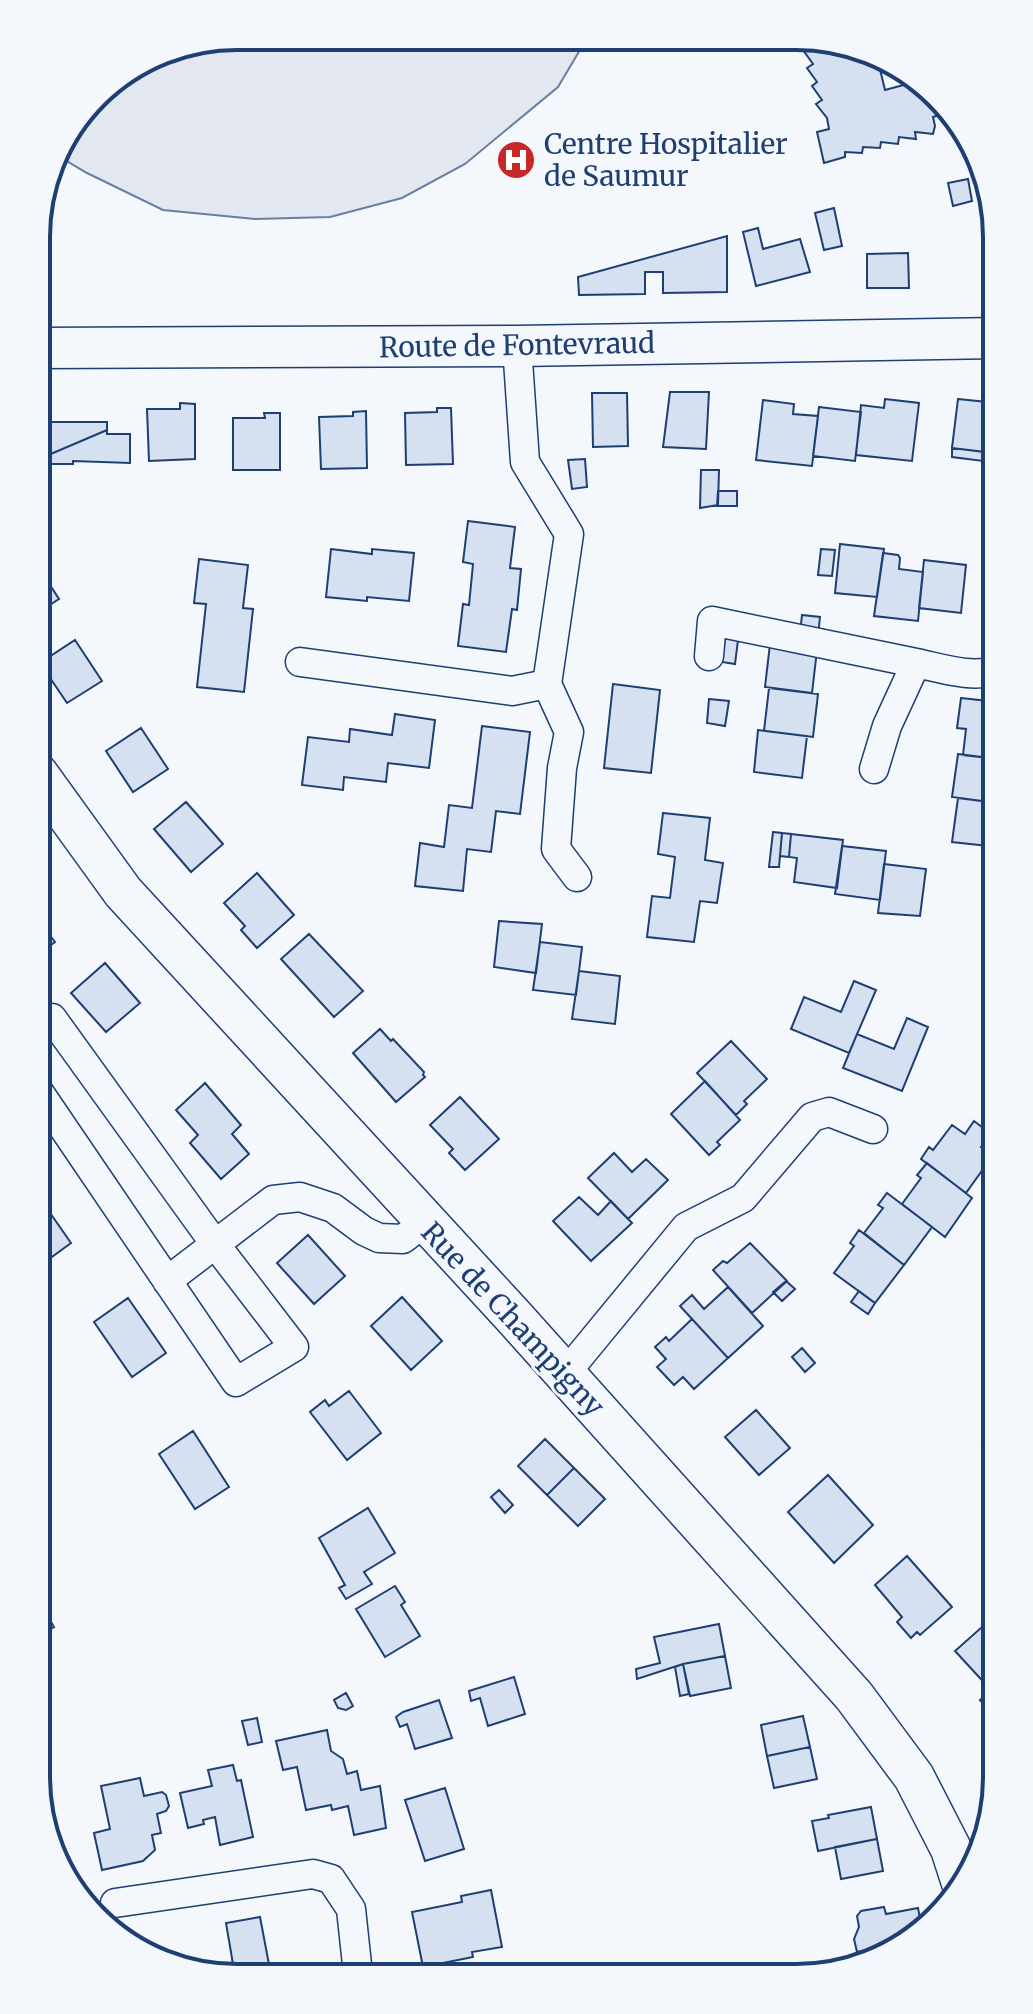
<svg xmlns="http://www.w3.org/2000/svg" width="1033" height="2014" viewBox="0 0 1033 2014" font-family="Merriweather,serif">
	<rect width="100%" height="100%" fill="#f4f7fb"/>
	<!-- parking -->
	<path fill="#e3e8f0" stroke="#687fa3" stroke-width="2" d="M237,36L587,38L558,87L465,164L402,198L330,217L255,219L163,210L87,173L55,154L57,147L104,86L160,51Z"/>
	<!-- building -->
	<path fill="#d5e0f0" stroke="#1d3f73" stroke-width="2" d="M807,40H835L878,61L885,90L918,81L928,85L935,96L940,115L933,117L935,126L933,134L915,132L916,139L899,137L898,144L881,142L880,148L863,147L862,153L845,152V157L824,163L817,132L829,129L827,118L816,104L822,100L812,86L817,82L807,68L813,64L803,50L809,46Z
		M968,179L972,201L953,206L948,183Z
		M834,208L842,246L824,250L815,213Z
		M758,228L763,249L800,239L810,272L756,286L743,232Z
		M727,236V292L663,293V272H645V294L579,295L578,277Z
		M908,253L909,288H867V254Z
		M670,392H709L706,449L663,447Z
		M592,393H627L628,446L593,447Z
		M885,399L919,403L912,461L856,455L861,405L884,408Z
		M958,399L997,403L994,453L952,448Z
		M763,400L794,404L793,414L818,416L812,466L756,460Z
		M180,403L195,404V459L149,461L147,409H180Z
		M819,407L861,412L855,461L813,456Z
		M437,408H451L453,464L406,465L405,413L437,412Z
		M366,411L367,468L321,469L319,417L353,416V412Z
		M264,413H280V470H233V418H265Z
		M40,422H107V430L39,459Z
		M107,430V434H130V463L73,461V464H39V459Z
		M952,448L984,452L983,461L952,457Z
		M585,459L587,487L572,489L568,460Z
		M701,470H719L718,505L700,508Z
		M718,491H737V506H717Z
		M468,521L515,527L510,568L521,569L517,610L512,609L506,652L458,646L463,604L469,605L473,564L463,562Z
		M840,544L884,549L877,597L835,593Z
		M331,549L372,554V549L414,553L409,601L367,597V601L326,597Z
		M821,549L835,550L832,576L818,575Z
		M883,553L898,555L900,558L899,569L923,572L918,621L874,616Z
		M199,559L248,565L243,608L253,609L244,692L197,687L206,604L194,603Z
		M924,560L966,565L961,613L919,608Z
		M37,565L59,599L37,613Z
		M802,615L820,617L818,636L800,633Z
		M725,638L738,640L735,664L722,662Z
		M75,640L102,681L67,703L40,663Z
		M770,644L817,650L812,693L765,687Z
		M613,684L660,690L651,773L604,768Z
		M769,688L818,694L813,737L764,731Z
		M961,698L997,702V759L963,755L966,729L957,728Z
		M709,699L729,701L725,726L707,723Z
		M395,714L435,720L429,768L388,763L386,782L344,777L343,790L302,785L308,737L349,742L350,729L392,735Z
		M482,726L530,732L520,814L496,811L491,852L467,849L463,891L415,886L420,843L444,847L449,805L472,808Z
		M141,728L168,769L133,792L106,751Z
		M758,730L807,736L802,778L754,772Z
		M958,754L997,759V803L952,797Z
		M958,798L997,803V847L952,842Z
		M186,802L223,844L191,872L154,829Z
		M663,813L710,818L705,860L723,863L717,903L700,901L694,942L647,937L652,896L670,898L675,857L658,854Z
		M773,832L782,833L779,867H769Z
		M782,833L791,834L789,857L780,856Z
		M791,834L843,840L837,888L794,882L797,858L789,857Z
		M842,846L886,851L880,900L835,894Z
		M884,864L926,869L920,916L878,913Z
		M257,873L294,915L257,948L241,930L245,926L224,903Z
		M39,921L55,942L37,955V923Z
		M499,921L542,924L536,973L494,967Z
		M309,934L363,991L334,1017L281,959Z
		M540,942L582,947L576,995L533,990Z
		M105,963L140,1003L106,1032L71,993Z
		M579,971L620,976L615,1024L572,1019Z
		M854,981L876,990L849,1053L791,1029L804,997L841,1012Z
		M907,1018L928,1027L902,1091L843,1068L857,1034L894,1049Z
		M380,1029L391,1041L393,1039L424,1072L423,1075L425,1077L396,1102L353,1053Z
		M731,1041L767,1079L744,1101L747,1104L736,1115L697,1073Z
		M705,1081L740,1120L717,1142L720,1145L709,1155L671,1114Z
		M205,1083L241,1125L232,1134L249,1154L221,1179L190,1143L198,1135L176,1110Z
		M460,1097L499,1139L465,1170L449,1153L453,1149L430,1125Z
		M974,1121L991,1134L981,1147L993,1155L966,1193L921,1159L929,1147L933,1150L952,1125L965,1134Z
		M614,1153L632,1172L646,1159L668,1180L628,1219L588,1178Z
		M927,1163L972,1198L945,1237L902,1204L921,1178L917,1175Z
		M887,1193L932,1227L904,1265L864,1233L883,1208L878,1205Z
		M39,1197L71,1243L38,1267L37,1199Z
		M579,1197L598,1215L611,1201L632,1223L591,1261L553,1221Z
		M859,1230L904,1265L875,1303L834,1273L854,1246L850,1243Z
		M308,1235L345,1276L314,1304L277,1263Z
		M750,1243L787,1281L752,1313L713,1270L723,1261L727,1263Z
		M786,1281L795,1289L782,1301L773,1292Z
		M728,1287L763,1326L728,1358L680,1306L692,1295L704,1309Z
		M859,1291L875,1303L868,1314L851,1302Z
		M402,1297L442,1341L411,1370L371,1326Z
		M128,1298L166,1353L132,1377L94,1322Z
		M692,1319L728,1358L694,1389L683,1377L674,1385L657,1367L666,1359L655,1347L666,1337L669,1341Z
		M802,1348L815,1363L805,1372L792,1357Z
		M349,1391L381,1433L347,1460L310,1412L325,1400L329,1406Z
		M756,1410L790,1448L759,1475L725,1437Z
		M193,1431L229,1487L195,1509L159,1454Z
		M997,1433V1463L982,1443Z
		M545,1439L574,1468L547,1495L518,1466Z
		M574,1468L605,1499L578,1526L547,1495Z
		M828,1475L873,1525L834,1563L788,1512Z
		M499,1490L513,1505L505,1513L491,1497Z
		M368,1508L395,1553L364,1572L372,1584L346,1599L339,1588L345,1585L319,1538Z
		M907,1556L952,1607L920,1635L917,1632L911,1638L897,1622L902,1617L875,1585Z
		M395,1586L405,1602L401,1605L420,1636L385,1657L356,1609Z
		M41,1604L54,1627L36,1637V1606Z
		M991,1619L997,1625V1685L991,1690L955,1651Z
		M719,1624L725,1656L683,1664L637,1679L636,1669L660,1663L654,1637Z
		M725,1656L731,1688L690,1696L683,1664Z
		M683,1664L689,1694L680,1696L675,1667Z
		M514,1677L525,1714L488,1726L480,1698L471,1701L469,1691Z
		M997,1685V1720L980,1700Z
		M346,1693L353,1706L346,1710L338,1708L334,1700Z
		M439,1700L452,1738L415,1749L407,1724L400,1727L396,1717L403,1712Z
		M803,1716L810,1747L767,1756L761,1725Z
		M257,1718L262,1742L248,1745L242,1721Z
		M327,1730L331,1751L343,1759L347,1774L357,1771L361,1790L380,1786L386,1828L354,1835L348,1806L332,1810L331,1805L306,1810L297,1767L283,1770L276,1741Z
		M810,1747L817,1779L774,1788L767,1756Z
		M233,1765L237,1781L241,1780L253,1837L220,1845L215,1817L203,1820L204,1824L188,1828L180,1793L212,1786L208,1770Z
		M140,1778L144,1796L162,1792L166,1795L169,1806L166,1811L157,1814L161,1833L152,1835L155,1850L143,1861L102,1870L94,1833L110,1829L101,1786Z
		M445,1788L464,1849L425,1861L405,1800Z
		M871,1807L877,1839L818,1851L812,1821L829,1818L828,1815Z
		M877,1839L883,1871L841,1879L835,1847Z
		M491,1890L502,1947L472,1952L473,1957L423,1967L412,1912L462,1902L461,1896Z
		M884,1907L886,1914L918,1908L921,1924L891,1945L857,1952L854,1939L859,1927L857,1916L861,1911Z
		M260,1917L271,1975L235,1976L226,1923Z"/>
	<g fill="none" stroke-linecap="round" stroke-linejoin="round">
		<!-- street casing -->
		<g stroke="#1d3f73" stroke-width="31">
			<path id="street" d="M517,346L525,462L569,534L547,684L569,732L562,768L556,849L577,877
				M709,656L712,621L916,663
				M300,662L512,691L547,684
				M874,769L887,726L916,663C941,668 972,679 997,670
				M37,1089L236,1382L294,1347L215,1244L52,1018L37,1030
				M167,1281L273,1200L300,1197L333,1208L364,1231L379,1238L403,1239L425,1222
				M565,1374L686,1227L743,1198L812,1117L829,1112L873,1129
				M115,1903L313,1874L331,1879L351,1909L358,1974"/>
		</g>
		<!-- secondary casing -->
		<g stroke="#1d3f73" stroke-width="43">
			<path id="secondary" d="M38,348L517,346L997,338
				M37,773L123,892L514,1317L854,1696L914,1777L951,1849L962,1883"/>
		</g>
		<!-- street -->
		<use href="#street" stroke="#f4f7fb" stroke-width="28"/>
		<!-- secondary -->
		<use href="#secondary" stroke="#f4f7fb" stroke-width="40"/>
	</g>
	<!-- icons -->
	<defs>
		<g id="hospital-disc" transform="scale(2)"><circle r="9.5" fill="#c62828" stroke="#f4f7fb"/><path d="M-5-5h3v3.5h4V-5h3V5h-3V1.5h-4V5h-3Z" fill="#fff"/></g>
	</defs>
	<g fill-rule="evenodd">
		<use href="#hospital-disc" x="516" y="160"/>
	</g>
	<g text-anchor="middle" stroke-width="6" stroke-linejoin="round" paint-order="stroke">
		<!-- poi labels -->
		<g font-size="28" fill="#1d3f73" stroke="#f4f7fb" text-anchor="start">
			<text x="544" y="154">Centre Hospitalier<tspan x="544" dy="32">de Saumur</tspan></text>
		</g>
		<!-- street labels -->
		<g font-size="28" fill="#1d3f73" stroke="#f4f7fb">
			<text transform="translate(517 345) rotate(-1)" y="10">Route de Fontevraud</text>
			<text transform="translate(513 1319) rotate(47)" y="10">Rue de Champigny</text>
		</g>
	</g>
	<!-- crop -->
	<path d="M0 0H1033V2014H0ZM237 50H796A187 187 0 0 1 983 237V1777A187 187 0 0 1 796 1964H237A187 187 0 0 1 50 1777V237A187 187 0 0 1 237 50Z" fill="#f4f7fb" fill-rule="evenodd"/>
	<path fill="none" stroke="#1d3f73" stroke-width="4" d="M237 50H796A187 187 0 0 1 983 237V1777A187 187 0 0 1 796 1964H237A187 187 0 0 1 50 1777V237A187 187 0 0 1 237 50Z"/>
</svg>
